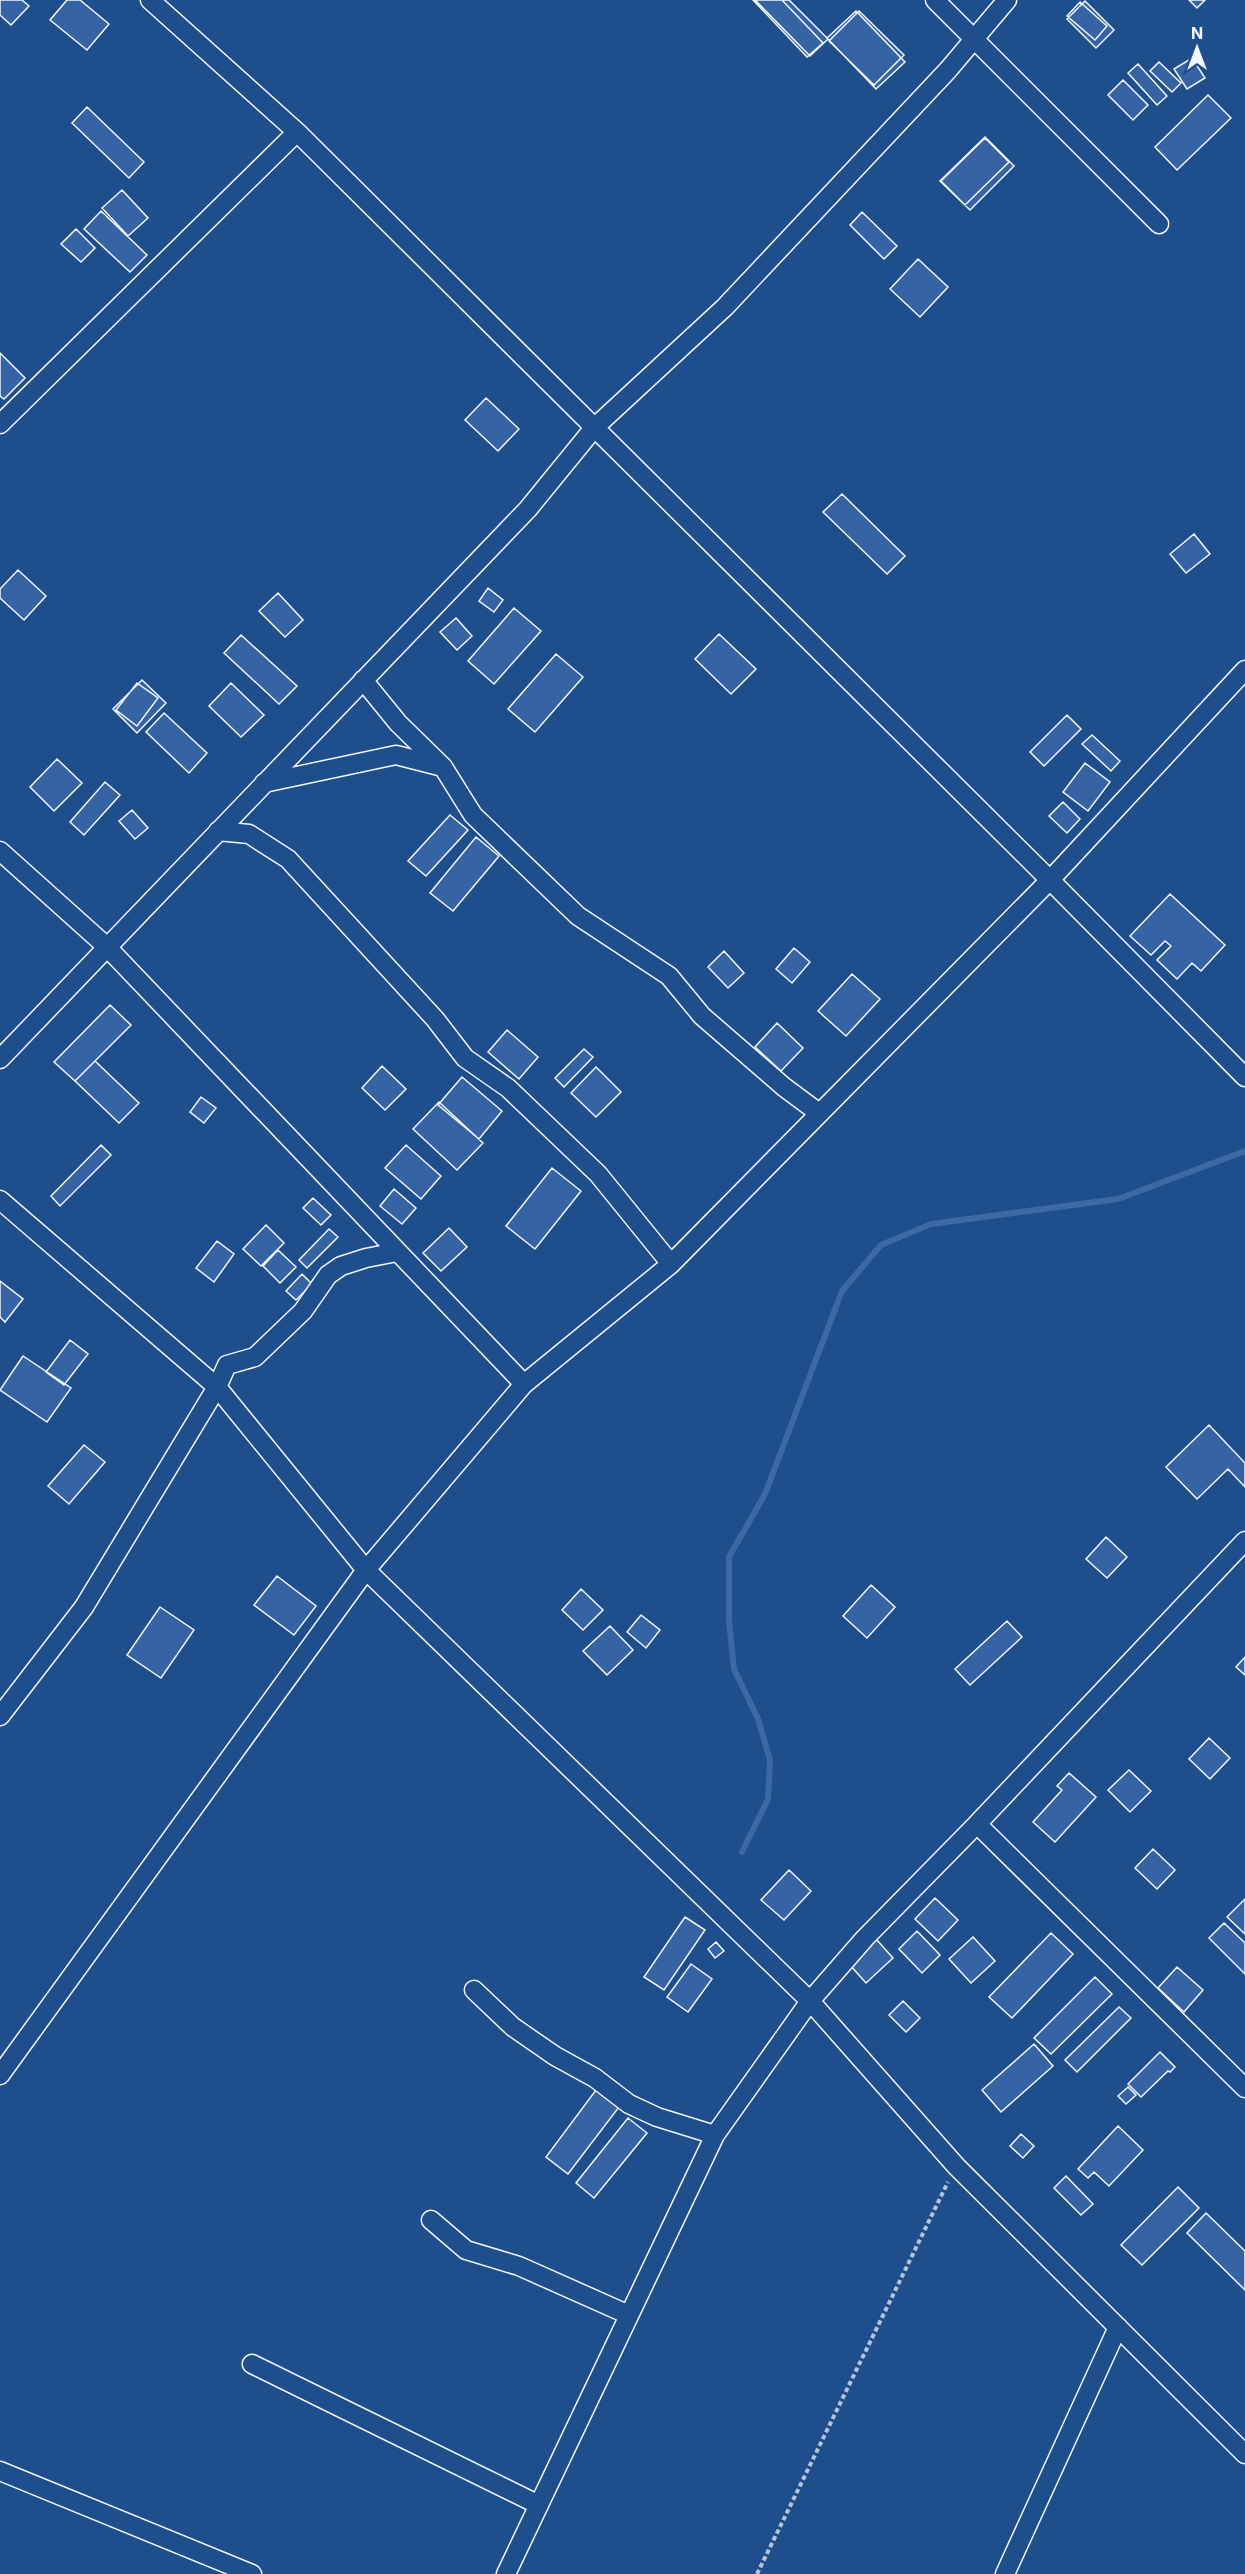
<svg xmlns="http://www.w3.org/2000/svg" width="1245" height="2574" viewBox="0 0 1245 2574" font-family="Inter,sans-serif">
	<rect width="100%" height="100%" fill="#1f4e8c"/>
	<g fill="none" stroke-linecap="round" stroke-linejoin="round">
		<!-- stream -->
		<path stroke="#3b69a3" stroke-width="6" d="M742,1852L768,1799L770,1760L758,1719L734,1669L729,1621V1557L765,1494L842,1291L881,1245L931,1224L1118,1199L1245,1151"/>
	</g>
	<!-- building -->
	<path fill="#3563a3" stroke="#f2f6ff" stroke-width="1.5" d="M0,0H22L29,6L11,25L0,15Z
		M67,0H80L109,24L87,50L50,20Z
		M753,0H782L823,43L807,57Z
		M755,0H789L828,39L810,56Z
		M1189,0H1205L1197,8Z
		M1085,1L1114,30L1096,48L1067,19Z
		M1080,2L1107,26L1095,40L1067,16Z
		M856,11L905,62L876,89L827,38Z
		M859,11L904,55L874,85L829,41Z
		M1192,58L1205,78L1187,89L1174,69Z
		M1159,62L1181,83L1172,92L1150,71Z
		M1138,64L1167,96L1157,105L1128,73Z
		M1123,80L1148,105L1133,120L1108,95Z
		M1208,95L1231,118L1177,170L1155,147Z
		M87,107L144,162L129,178L72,123Z
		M985,137L1014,166L970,210L940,181Z
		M985,138L1009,162L965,205L941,181Z
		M122,190L148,218L128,236L102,208Z
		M101,211L147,255L130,272L84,229Z
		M862,212L897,246L884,259L850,225Z
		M76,229L95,248L81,262L61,244Z
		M918,259L948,287L920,317L890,289Z
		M0,353L25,378L4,399L0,396Z
		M486,398L519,429L498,451L465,420Z
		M842,494L905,556L887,574L823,512Z
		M1194,534L1210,554L1186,573L1170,554Z
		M18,570L46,596L24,620L0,598V589Z
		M488,588L503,600L494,612L479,601Z
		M278,593L303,620L285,637L259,611Z
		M514,608L541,631L494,684L468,661Z
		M456,618L472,636L457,650L440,632Z
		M719,634L756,669L731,694L695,659Z
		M241,635L297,686L279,704L224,653Z
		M556,654L583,677L535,732L508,709Z
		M142,680L166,703L137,733L113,709Z
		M137,683L158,698L137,726L116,710Z
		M231,683L264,715L241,737L209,706Z
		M164,713L207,753L189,773L146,732Z
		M1067,715L1081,729L1044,766L1030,752Z
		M1092,735L1120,761L1111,771L1082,744Z
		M57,759L82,783L54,811L30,787Z
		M1085,763L1110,782L1088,811L1063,792Z
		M105,782L120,795L84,835L70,822Z
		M1063,802L1080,819L1067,833L1049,816Z
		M132,810L148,828L135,839L119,821Z
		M450,815L468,830L426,876L408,861Z
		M476,837L499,856L453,911L430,893Z
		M1170,894L1225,945L1201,971L1192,963L1177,979L1157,960L1171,946L1165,941L1151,955L1130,936Z
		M794,948L810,962L792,983L776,969Z
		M724,951L744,973L728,988L708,967Z
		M852,974L880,999L846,1036L818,1011Z
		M110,1005L131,1025L75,1081L54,1062Z
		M777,1023L803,1048L781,1071L755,1047Z
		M507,1030L538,1057L519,1079L488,1052Z
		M584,1049L593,1057L564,1087L555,1078Z
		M95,1061L139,1103L119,1123L75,1081Z
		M382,1066L406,1089L385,1110L362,1088Z
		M596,1067L621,1092L596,1117L571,1093Z
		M462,1077L502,1111L479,1139L438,1105Z
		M201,1097L216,1108L204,1123L190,1112Z
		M439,1102L483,1143L457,1170L413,1129Z
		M101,1145L111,1155L60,1206L51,1196Z
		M406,1145L441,1176L421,1199L385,1168Z
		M552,1168L581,1191L535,1249L506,1226Z
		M394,1189L416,1208L402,1224L380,1206Z
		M313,1198L331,1215L321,1225L303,1208Z
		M266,1225L284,1243L261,1266L243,1249Z
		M449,1228L467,1247L441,1271L423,1253Z
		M329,1229L338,1237L307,1268L299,1260Z
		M217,1241L234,1254L214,1282L196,1268Z
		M278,1250L296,1267L280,1283L263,1266Z
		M302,1274L312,1284L296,1300L286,1291Z
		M0,1281L23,1299L5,1322L0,1317Z
		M70,1340L88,1354L64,1385L46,1372Z
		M23,1356L71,1388L47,1422L0,1390Z
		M1209,1425L1245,1463V1487L1228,1469L1197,1499L1166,1467Z
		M84,1445L105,1462L69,1504L48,1486Z
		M1106,1537L1127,1557L1107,1578L1086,1559Z
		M277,1576L316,1606L294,1635L254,1605Z
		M871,1585L895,1607L867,1638L843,1616Z
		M581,1589L603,1610L583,1630L562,1610Z
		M160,1607L194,1630L161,1678L127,1655Z
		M641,1615L660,1630L646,1648L627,1632Z
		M1007,1621L1022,1637L970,1685L955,1669Z
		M610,1626L633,1650L607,1675L583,1651Z
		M1245,1657V1675L1236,1667Z
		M1209,1738L1230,1758L1210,1779L1189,1759Z
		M1129,1770L1151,1791L1130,1812L1108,1790Z
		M1069,1773L1096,1797L1055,1842L1033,1822L1062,1790L1057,1786Z
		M1153,1849L1175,1870L1157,1889L1135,1868Z
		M789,1870L811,1891L784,1920L761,1900Z
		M935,1898L958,1920L938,1941L915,1919Z
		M1245,1899V1934L1227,1917Z
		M685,1917L705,1930L664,1990L644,1977Z
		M1224,1923L1245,1943V1974L1209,1938Z
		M917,1931L940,1955L922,1973L899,1949Z
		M1051,1933L1073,1954L1012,2018L989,1997Z
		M973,1937L995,1961L971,1983L949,1959Z
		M876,1939L893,1958L866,1983L849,1964Z
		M716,1942L724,1951L715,1958L708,1949Z
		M691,1964L712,1979L688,2012L667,1997Z
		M1177,1967L1203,1990L1184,2012L1158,1988Z
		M1095,1977L1112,1994L1051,2054L1034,2038Z
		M903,2001L920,2018L906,2032L889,2015Z
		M1119,2007L1131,2018L1077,2072L1065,2060Z
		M1034,2044L1053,2066L1001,2112L982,2090Z
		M1160,2052L1175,2067L1170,2072L1168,2071L1141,2097L1128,2084Z
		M1128,2087L1136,2095L1126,2104L1118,2096Z
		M596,2090L619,2107L568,2174L546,2157Z
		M628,2118L647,2133L594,2198L576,2183Z
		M1118,2126L1143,2150L1109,2186L1094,2172L1088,2178L1078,2169Z
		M1021,2134L1034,2146L1023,2158L1010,2146Z
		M1066,2176L1093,2204L1081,2215L1054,2188Z
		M1178,2187L1199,2208L1142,2265L1121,2245Z
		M1206,2213L1245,2251V2290L1187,2233Z"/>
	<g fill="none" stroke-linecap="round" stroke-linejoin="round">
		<!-- minor casing -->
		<g stroke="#f2f6ff" stroke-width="21">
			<path id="minor" d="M150,0L297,132L1050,880L1245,1077
				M935,0L1159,224
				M0,424L297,132
				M363,680L398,723L443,767L473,815L578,916L669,976L702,1016L784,1087L819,1113
				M264,783L396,755L443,767
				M218,831L249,834L288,859L435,1019L465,1058L508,1088L598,1174L671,1264
				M0,851L106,946L524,1384
				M0,1059L528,509L594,428L725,307L948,70L1007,0
				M0,1200L217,1387L366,1570L810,2001L956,2166L1245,2454
				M0,1716L84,1607L217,1387L227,1365L255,1357L303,1311L328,1275L341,1266L366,1258L397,1252
				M977,1824L1245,1541
				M474,1990L513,2027L555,2056L595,2078L629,2104L657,2117L715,2135
				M0,2075L366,1570L524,1384L671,1264L1050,880L1245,670
				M431,2220L466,2250L519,2266L629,2315
				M252,2364L539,2505
				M0,2471L252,2574
				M506,2574L715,2135L810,2001L865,1938L977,1824L1245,2088
				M1005,2574L1118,2327"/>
		</g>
		<!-- path -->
		<path stroke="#b3c4dc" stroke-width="4" stroke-dasharray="4.5 3" stroke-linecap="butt" d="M757,2574L948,2182"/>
		<!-- minor -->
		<use href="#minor" stroke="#1f4e8c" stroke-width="18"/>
	</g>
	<!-- north arrow -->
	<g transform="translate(1197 48)" stroke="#1f4e8c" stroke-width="4.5" paint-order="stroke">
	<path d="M0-4.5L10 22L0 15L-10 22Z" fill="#f2f6ff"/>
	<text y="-9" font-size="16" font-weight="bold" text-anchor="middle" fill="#f2f6ff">N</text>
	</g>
</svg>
